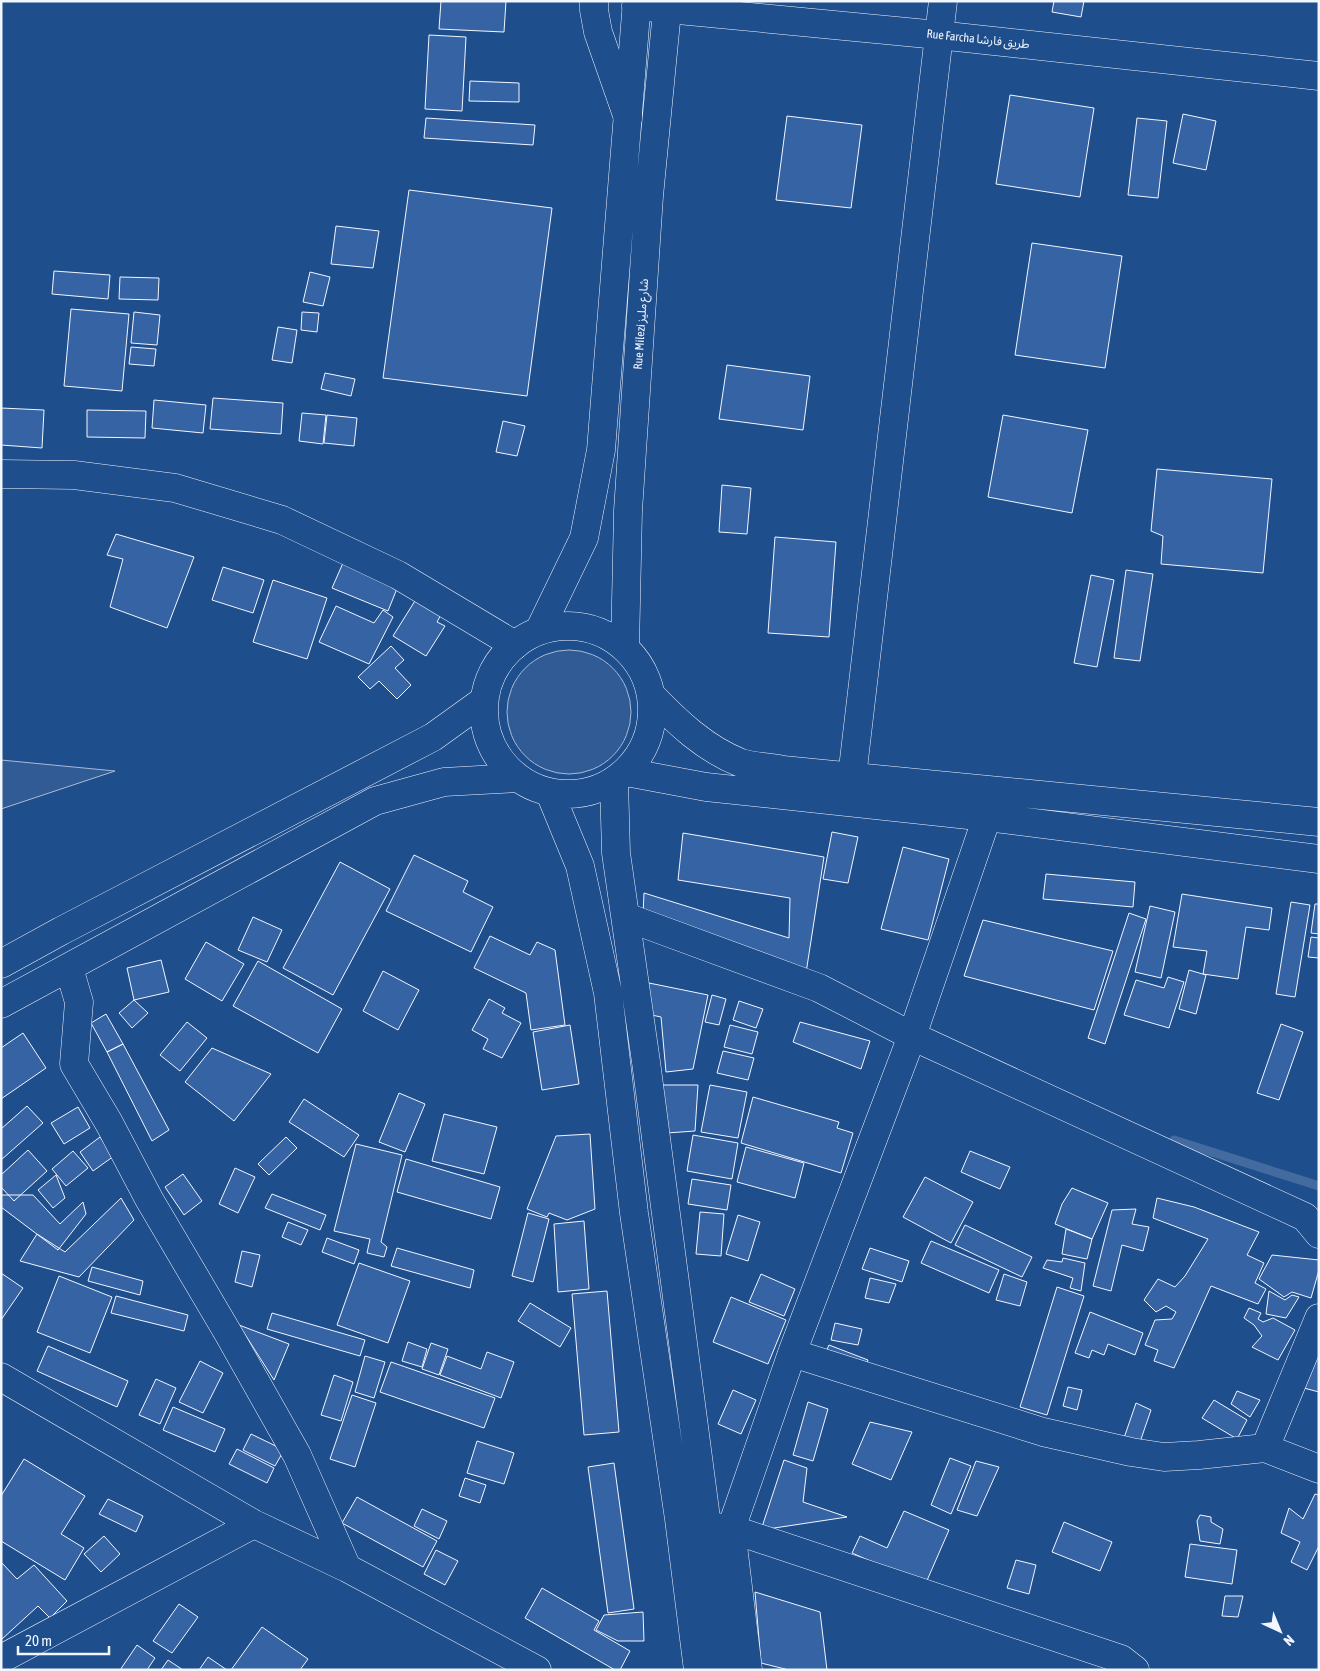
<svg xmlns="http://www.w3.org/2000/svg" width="1320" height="1671" viewBox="0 0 1320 1671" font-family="'Asap Condensed','Noto Sans Arabic',sans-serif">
	<rect width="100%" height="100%" fill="#1f4e8c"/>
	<!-- built -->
	<path fill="#305b95" stroke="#a8bbd7" d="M507 712a62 62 0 1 1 124 0a62 62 0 1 1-124 0Z
		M1,760L115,771L1,809Z"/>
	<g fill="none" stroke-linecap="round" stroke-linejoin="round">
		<!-- stream -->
		<path stroke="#446ba0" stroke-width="9" d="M1174,1140L1319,1186"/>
	</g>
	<!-- building -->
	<path fill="#3563a3" stroke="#f2f6ff" d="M441,1H506L504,32L439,29Z
		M1054,1H1084L1081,17L1052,12Z
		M429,35L466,37L462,111L425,109Z
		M470,81L519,83V102L469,101Z
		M1010,95L1094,108L1080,197L996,184Z
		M1183,114L1216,121L1206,170L1173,163Z
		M787,116L862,125L851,208L776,200Z
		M426,118L535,125L533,145L424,138Z
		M1137,118L1167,121L1158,198L1128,195Z
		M409,190L552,208L527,396L383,378Z
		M336,226L379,231L373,268L331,264Z
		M1032,243L1122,256L1105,368L1015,355Z
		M54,271L110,275L108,299L52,294Z
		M310,272L330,277L323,306L303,302Z
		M120,277L159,278L158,300L119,299Z
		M71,309L129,314L122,391L64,386Z
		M134,312L160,315L157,345L131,343Z
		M302,312L319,313L317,332L301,330Z
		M278,327L297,330L292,363L272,360Z
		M131,347L156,349L154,366L129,364Z
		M727,365L810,376L803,430L719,419Z
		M325,373L355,379L351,396L321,389Z
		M213,398L283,403L281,434L210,429Z
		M154,400L206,405L203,433L152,428Z
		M1,408L44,410L42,448L1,445Z
		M87,410L146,411L145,438L87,437Z
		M302,413L326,415L323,444L299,441Z
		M327,415L357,418L354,446L324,443Z
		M1003,415L1088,430L1072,513L988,497Z
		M503,421L525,426L517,456L496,452Z
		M1157,469L1272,479L1263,573L1161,564L1163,536L1151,531Z
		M722,485L751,488L747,534L719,532Z
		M116,534L194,557L167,628L110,607L123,559L107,555Z
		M775,537L836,542L829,637L768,633Z
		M343,563L398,586L388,611L332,588Z
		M223,567L264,580L253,613L212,600Z
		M1126,570L1153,574L1140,661L1114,658Z
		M1091,575L1114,580L1097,667L1074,663Z
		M273,580L327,598L307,659L253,642Z
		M418,596L443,611L437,622L445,626L426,656L393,636Z
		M336,606L374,623L383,610L393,617L369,664L319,642Z
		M391,646L404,660L395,668L411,685L397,699L379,681L370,689L358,677Z
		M832,832L858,837L848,883L823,879Z
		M683,833L824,857L806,973L643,915L644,893L789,938L790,898L678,880Z
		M903,847L949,859L928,940L881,929Z
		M414,855L468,881L463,892L493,907L471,952L386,911Z
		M340,862L390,889L333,995L283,968Z
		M1046,874L1135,882L1133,907L1043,899Z
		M1182,894L1272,908L1269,930L1246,927L1238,979L1203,974L1207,951L1173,947Z
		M1291,902L1310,905L1295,997L1276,994Z
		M1315,904H1319V934L1311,933Z
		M1150,906L1175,912L1161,978L1135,972Z
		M1129,913L1146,919L1105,1044L1088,1038Z
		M253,917L282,930L267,962L238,950Z
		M983,920L1113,951L1094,1010L964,976Z
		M490,936L530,955L537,942L555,950L565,1025L531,1030L526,993L474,968Z
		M1311,937L1319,938V958L1308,957Z
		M206,942L244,964L222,1001L185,979Z
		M161,960L169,992L134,1000L127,968Z
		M258,961L342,1009L318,1053L233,1006Z
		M1189,970L1206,975L1196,1014L1179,1009Z
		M383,971L419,990L398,1030L363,1011Z
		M1168,977L1184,982L1169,1028L1124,1015L1136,980L1164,988Z
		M649,983L708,995L693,1069L666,1072L661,1017L642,1013Z
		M712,995L726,999L719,1025L705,1022Z
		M489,999L505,1008L502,1013L521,1023L502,1058L483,1049L488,1039L472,1030Z
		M134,1000L148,1013L132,1028L119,1013Z
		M739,1001L763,1009L756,1028L733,1020Z
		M106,1014L123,1044L107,1052L91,1023Z
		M187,1022L207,1038L180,1071L160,1055Z
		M800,1022L870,1041L861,1069L793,1042Z
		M1281,1024L1303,1032L1279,1100L1257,1093Z
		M570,1025L579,1084L542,1090L533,1032Z
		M730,1025L758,1032L752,1054L724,1047Z
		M23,1033L46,1068L1,1099V1048Z
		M123,1044L169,1130L152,1141L107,1052Z
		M212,1048L271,1074L234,1121L185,1082Z
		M723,1051L754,1058L748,1080L717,1073Z
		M662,1085H698L695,1131L667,1133Z
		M710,1085L747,1092L738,1138L701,1132Z
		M399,1093L425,1104L405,1152L379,1142Z
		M753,1097L839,1122L837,1128L853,1133L841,1173L741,1143Z
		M304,1099L359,1135L344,1157L289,1122Z
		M27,1106L43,1123L1,1160V1129Z
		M78,1107L90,1128L64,1144L51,1123Z
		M444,1114L497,1127L484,1174L432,1161Z
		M590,1134L595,1209L567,1220L549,1213L547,1217L527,1209L556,1136Z
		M693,1135L738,1143L732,1179L687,1171Z
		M100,1137L114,1156L93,1171L80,1152Z
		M286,1137L297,1148L269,1175L258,1164Z
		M356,1144L402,1155L381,1242L387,1247L384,1257L367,1253L370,1239L334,1231Z
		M746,1147L804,1163L795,1198L737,1182Z
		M28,1150L47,1171L14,1201L1,1187V1175Z
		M73,1151L88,1168L66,1186L52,1169Z
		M970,1151L1010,1167L1000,1189L961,1172Z
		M406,1159L500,1187L491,1219L397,1192Z
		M235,1168L255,1177L238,1213L219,1204Z
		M183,1174L202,1201L184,1215L165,1187Z
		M56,1175L65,1198L53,1208L38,1190Z
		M925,1177L973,1202L951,1243L903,1217Z
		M692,1179L731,1185L727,1210L688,1204Z
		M1072,1188L1108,1203L1092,1239L1055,1224L1062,1204Z
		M272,1194L326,1215L320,1230L265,1208Z
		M1,1195H33L60,1224L83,1202L86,1214L58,1250L1,1207Z
		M121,1198L134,1220L79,1277L20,1261L37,1234L65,1252Z
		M1157,1198L1194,1207L1259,1232L1247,1255L1264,1263L1255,1283L1266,1289L1258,1304L1211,1286L1174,1368L1154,1361L1158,1350L1145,1345L1155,1320L1172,1319L1176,1312L1166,1306L1156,1312L1144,1300L1158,1279L1175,1287L1185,1276L1208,1239L1153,1218Z
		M1136,1209L1132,1224L1149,1227L1143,1251L1122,1245L1111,1291L1093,1286L1112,1210Z
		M700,1212L724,1214L721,1256L696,1254Z
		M528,1213L549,1219L533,1282L512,1276Z
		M738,1215L760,1222L748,1261L726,1254Z
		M584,1221L589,1289L558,1292L554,1224Z
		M288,1222L308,1230L301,1245L282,1237Z
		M965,1225L1032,1257L1022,1277L955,1245Z
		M1066,1229L1092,1239L1087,1259L1062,1254Z
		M327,1238L359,1250L354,1264L322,1252Z
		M931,1241L999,1270L989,1293L921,1263Z
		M397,1248L474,1270L470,1288L391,1266Z
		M870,1248L909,1261L902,1282L862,1269Z
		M242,1251L260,1255L252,1287L235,1282Z
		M1272,1255L1319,1260V1270L1311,1298L1292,1292L1284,1297L1259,1279Z
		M1063,1258L1085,1263L1081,1291L1070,1288L1073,1278L1043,1268L1047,1260L1062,1262Z
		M359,1263L410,1281L388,1343L337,1325Z
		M92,1267L143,1281L140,1295L88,1281Z
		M1,1273L23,1288L1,1320Z
		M761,1274L795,1289L784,1316L749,1302Z
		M1004,1274L1027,1282L1020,1306L996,1300Z
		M59,1276L112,1297L90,1353L37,1332Z
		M870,1278L896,1284L889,1303L865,1298Z
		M1057,1287L1084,1296L1047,1415L1020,1407Z
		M607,1291L619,1432L584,1435L572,1294Z
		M1269,1291L1285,1300L1292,1295L1299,1297L1286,1318L1266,1314Z
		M116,1296L188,1315L184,1331L111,1313Z
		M731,1297L786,1320L768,1364L713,1342Z
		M530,1303L571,1328L560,1347L518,1321Z
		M1249,1308L1261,1313L1258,1319L1263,1322L1273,1318L1295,1330L1278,1360L1252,1347L1262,1336L1254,1325L1244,1318Z
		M1090,1312L1143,1333L1135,1355L1108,1344L1104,1355L1092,1350L1089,1358L1075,1353Z
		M272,1313L365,1340L360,1356L267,1329Z
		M835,1323L862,1329L858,1345L831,1340Z
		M239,1325L289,1344L274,1380Z
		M1319,1339V1392L1296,1386Z
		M408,1342L427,1349L422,1367L402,1361Z
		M431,1343L448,1349L439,1375L422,1369Z
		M829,1345L868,1360L863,1372L824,1356Z
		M48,1346L128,1381L117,1407L37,1371Z
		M487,1352L514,1362L501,1398L440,1375L447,1356L481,1369Z
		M365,1356L385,1362L374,1398L355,1392Z
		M200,1361L223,1373L203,1413L179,1402Z
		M391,1362L495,1398L484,1428L380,1392Z
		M334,1375L353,1382L341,1421L321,1415Z
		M156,1379L176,1388L160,1424L139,1415Z
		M1068,1387L1082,1390L1077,1410L1063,1406Z
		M733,1390L756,1400L741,1434L718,1424Z
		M1237,1391L1260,1400L1250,1417L1231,1404Z
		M352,1395L376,1403L355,1467L330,1459Z
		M1214,1400L1247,1420L1237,1439L1202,1418Z
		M808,1402L828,1409L813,1461L793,1455Z
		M1136,1403L1151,1410L1139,1445L1124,1438Z
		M173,1407L225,1429L215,1452L163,1430Z
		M870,1422L912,1432L891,1480L852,1464Z
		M251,1434L284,1450L275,1466L243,1450Z
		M477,1441L514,1453L504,1484L467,1473Z
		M237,1449L274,1468L267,1483L229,1464Z
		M950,1458L971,1466L951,1514L931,1505Z
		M24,1459L85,1496L61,1534L84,1548L65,1580L1,1541V1496Z
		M784,1460L807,1468L803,1502L847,1517L761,1530Z
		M976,1461L999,1467L977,1516L957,1510Z
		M614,1463L634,1609L608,1613L588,1467Z
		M465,1478L486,1485L480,1503L459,1496Z
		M1315,1494L1319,1495V1546L1307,1570L1291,1562L1300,1542L1281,1533L1289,1508L1303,1519Z
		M357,1497L437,1541L423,1567L342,1523Z
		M108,1499L143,1516L136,1532L99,1514Z
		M422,1509L447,1521L439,1539L414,1526Z
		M904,1511L949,1530L925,1585L852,1553L860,1536L887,1548Z
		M1200,1515L1211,1517V1522L1223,1529L1220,1544L1200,1541L1197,1521Z
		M1064,1522L1112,1542L1100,1571L1052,1552Z
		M104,1536L120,1554L101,1572L84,1554Z
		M1190,1544L1237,1550L1232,1584L1185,1577Z
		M436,1550L458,1561L445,1585L424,1574Z
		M1016,1560L1036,1565L1029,1594L1007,1588Z
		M1,1562L17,1579L34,1565L67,1601L50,1618L38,1606L1,1640Z
		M542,1588L599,1621L594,1630L630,1651L620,1670H615L525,1618Z
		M755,1592L820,1612L827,1670H789L761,1663Z
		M1225,1596H1243L1238,1617L1222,1616Z
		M179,1604L198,1617L172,1653L153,1641Z
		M643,1612L644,1641H618L596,1630L604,1615Z
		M262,1627L308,1659L300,1670H231Z
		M137,1645L155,1658L147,1670H120Z
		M208,1657L227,1670H199Z
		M168,1660L183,1670H161Z"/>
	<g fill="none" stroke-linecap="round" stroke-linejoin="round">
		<!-- minor casing -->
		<g stroke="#f2f6ff" stroke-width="29">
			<path id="minor" d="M594,1V10L598,32L628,118
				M636,6L938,35L1319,76
				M1,474L74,475L175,488L282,520L398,575L515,645
				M852,777L943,1
				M626,917L819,988L912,1036L1305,1217L1319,1234
				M69,968L79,1002L74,1064L109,1123L149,1199L228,1333L297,1455L347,1568
				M792,1353L1043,1432L1131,1452L1164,1457L1199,1455L1265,1448L1319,1469
				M1,1377L254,1524L347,1568L537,1670
				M1265,1448L1319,1318
				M715,1527L731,1529L1121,1659L1135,1670
				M1,1659L254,1524
				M748,1670L731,1529L792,1353L912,1036L987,817"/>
		</g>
		<!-- tertiary casing -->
		<g stroke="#f2f6ff" stroke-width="29">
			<path id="tertiary" d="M484 710a84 84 0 1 1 168 0a84 84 0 1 1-168 0Z
				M539,631L584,538L601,450L637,1
				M625,648L628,511L649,196L668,1
				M651,695C677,722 705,749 741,763C754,767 770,767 783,770L1319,822
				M626,772L706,787L987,817L1319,859
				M614,781L616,853L646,1062L726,1670
				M550,793L580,866L608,993L634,1213L679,1519L698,1670"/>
		</g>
		<!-- secondary casing -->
		<g stroke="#f2f6ff" stroke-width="29">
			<path id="secondary" d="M1,964L61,931L433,737L483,701
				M1,1004L375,801L444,782L517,778"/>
		</g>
		<!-- minor -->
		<use href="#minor" stroke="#1f4e8c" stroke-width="28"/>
		<!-- tertiary -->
		<use href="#tertiary" stroke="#1f4e8c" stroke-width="28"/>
		<!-- secondary -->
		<use href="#secondary" stroke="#1f4e8c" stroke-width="28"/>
	</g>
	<g text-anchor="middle" stroke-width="4" stroke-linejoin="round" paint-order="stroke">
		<!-- street labels -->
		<g font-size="12" fill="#f2f6ff" stroke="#1f4e8c">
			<text transform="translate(978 39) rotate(6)" y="4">Rue Farcha طريق فارشا</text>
			<text transform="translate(641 324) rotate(-86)" y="4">Rue Milezi شارع مليز</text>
		</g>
	</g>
	<!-- border -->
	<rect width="1320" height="1671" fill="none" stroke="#f2f6ff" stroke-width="5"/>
	<!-- north arrow -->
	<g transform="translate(1280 1631) rotate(136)" stroke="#1f4e8c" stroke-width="4" paint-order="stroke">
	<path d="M0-4L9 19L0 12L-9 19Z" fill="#f2f6ff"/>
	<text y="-8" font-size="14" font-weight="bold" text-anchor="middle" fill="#f2f6ff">N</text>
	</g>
	<!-- scale -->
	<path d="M18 1646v8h91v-8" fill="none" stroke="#f2f6ff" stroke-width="2.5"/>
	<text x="25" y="1646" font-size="15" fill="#f2f6ff" stroke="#1f4e8c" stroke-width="4" paint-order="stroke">20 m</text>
</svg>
